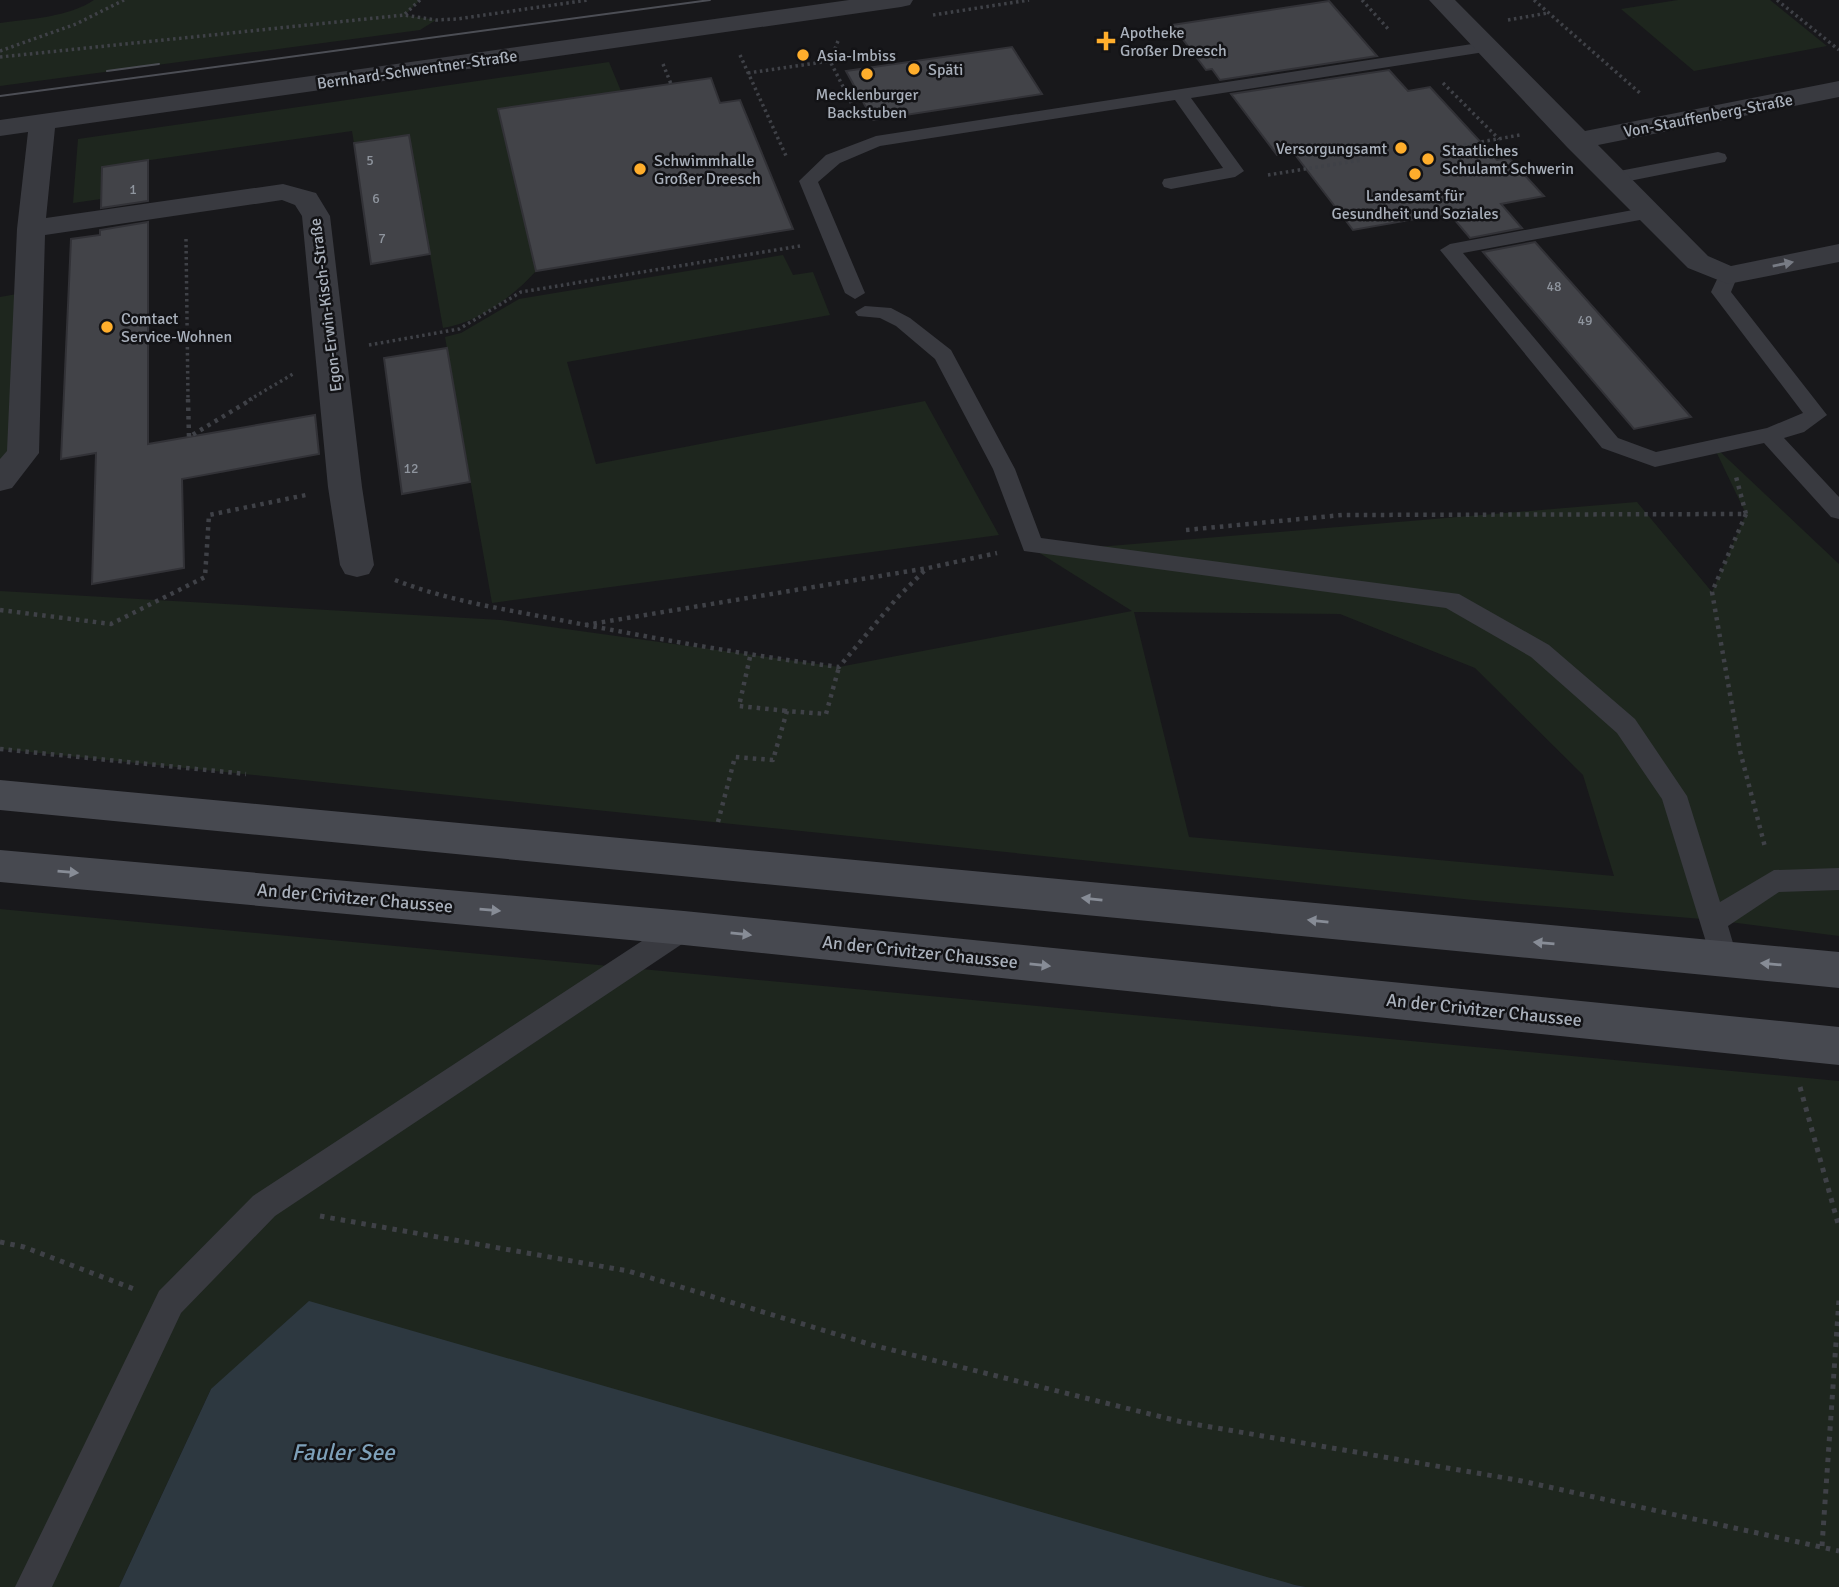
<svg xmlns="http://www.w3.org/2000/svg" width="1839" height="1587" viewBox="0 0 1839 1587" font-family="Signika,sans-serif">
	<rect width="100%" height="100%" fill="#18181b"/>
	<!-- green -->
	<path fill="#1e261e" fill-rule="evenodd" d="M94,0H420L405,15L436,20L420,30L0,86V23C30,19 69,17 94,0Z
		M1678,0H1770L1827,46L1694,71L1621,9Z
		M609,62L621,91L498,109L536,271C514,296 477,323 443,328L409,135L354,143L352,131L102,167L101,199L73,203L78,139Z
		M783,255L793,275L813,272L830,315L567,362L596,464L925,401L999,535L492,603L445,337L461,333L519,299Z
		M28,292L23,453L0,480V297Z
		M1713,445L1839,564V936L1714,920L1473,900L0,749V591L501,620L839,667L1132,611L1038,552L1637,502L1712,592L1746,514ZM1134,612L1340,614L1475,668L1583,775L1614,876L1189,837Z
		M0,909L1839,1081V1587H1306L211,1389L119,1587H0Z"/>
	<!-- water -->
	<path fill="#2d3840" d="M309,1301L1295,1585L1306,1587H119L211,1389Z"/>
	<!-- building -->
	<path fill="#424348" stroke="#323237" stroke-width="2" d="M1329,1L1377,56L1220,80L1212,69L1206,70L1172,25Z
		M1012,47L1042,94L873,120L846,71Z
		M1389,70L1408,91L1430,87L1497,160L1509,158L1544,196L1501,204L1522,228L1470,238L1449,213L1353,230L1293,152L1277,155L1231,94Z
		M711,78L720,103L740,100L793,229L536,271L498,109Z
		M409,135L430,254L371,264L354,143Z
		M148,160V201L101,208L102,167Z
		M148,222V444L315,415L319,454L182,479L184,568L92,584L96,453L61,459L71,239L100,235V230Z
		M1535,242L1691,417L1634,429L1483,252Z
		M447,348L470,482L402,494L384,358Z"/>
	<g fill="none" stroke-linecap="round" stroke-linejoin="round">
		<!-- path-far2 -->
		<path stroke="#3f4147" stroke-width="3.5" stroke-dasharray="2.5 3.5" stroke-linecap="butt" d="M1362,0L1390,31
			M1534,0L1641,94
			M1777,0L1839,50
			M405,14L420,0
			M933,15L1029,0
			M1508,20L1548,13
			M838,41L830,61L858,116
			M0,51L76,24L124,0
			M740,55L787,158
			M0,57L404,15L436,20L457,19L588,0
			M663,64L671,84
			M748,73L830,61
			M1443,83L1499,139
			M1452,147L1520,135
			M1268,175L1361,160
			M186,239L188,400
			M369,345L459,329L521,292L800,246
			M249,400L293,374"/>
		<!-- path-far1 -->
		<path stroke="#3f4147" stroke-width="4.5" stroke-dasharray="3.5 5" stroke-linecap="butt" d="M188,399L189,437L252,399
			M1746,514L1712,592L1740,751L1765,847
			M1186,530L1342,515L1746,514L1735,473
			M395,580C449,601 504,609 560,620C653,638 745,655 839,667L897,598L927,568
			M0,610L111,624L205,577L209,515L306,495
			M585,625L928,568L997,553
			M750,657L739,706L787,711
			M0,749L246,774
			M718,822L735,757L773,760L787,711L826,714L839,667"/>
		<!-- path -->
		<path stroke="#3f4147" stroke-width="5" stroke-dasharray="4.5 6" stroke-linecap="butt" d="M1800,1087L1839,1227
			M320,1216L628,1271L872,1345L1182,1422L1517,1480L1839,1551
			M0,1242L24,1247L134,1289
			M1822,1546L1839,1299"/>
		<!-- lane -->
		<path fill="#393a40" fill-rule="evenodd" d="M1485,42L1491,43L1494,47L1491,51L1191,98L1244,171L1235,177L1171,189L1164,187L1162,183L1164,179L1223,168L1175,100L880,146L840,163L818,182L865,293L855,299L845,293L799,181L826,155L876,136Z
			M1718,152L1725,154L1727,158L1725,162L1614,184L1605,178L1614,172Z
			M1649,207L1659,213L1656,217L1463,253L1618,438L1656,452L1767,428L1803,413L1711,292L1721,271H1735L1738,275L1731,292L1827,415L1804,432L1784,438L1839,497V519L1831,517L1764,443L1655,467L1602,448L1440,250L1450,244Z
			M865,306L891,308L910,318L951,350L1015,469L1041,538L1459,594L1549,645L1635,719L1687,796L1720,902L1774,870L1839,868V890L1779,892L1728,926L1738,960L1734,968L1724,972L1714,968L1662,799L1617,733L1531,657L1446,608L1024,551L993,469L935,359L896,326L880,318L858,316L855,312Z
			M684,916L694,920L698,928L694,936L275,1216L181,1313L52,1587H15L159,1291L253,1196L674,920Z"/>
		<!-- street -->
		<path fill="#393a40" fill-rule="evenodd" d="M849,0H913L910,5L901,7L55,128L46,218L283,184L316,193L330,216L362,487L374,565L369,574L357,577L345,574L340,565L328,487L302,216L295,205L282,200L45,235L39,453L12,488L0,491V459L7,451L17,229L28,132L0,136V120Z
			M1429,0H1455L1585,131L1839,81V97L1598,145L1708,256L1731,266L1839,244V262L1728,284L1688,268L1567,147Z"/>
		<!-- secondary -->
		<path fill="#474950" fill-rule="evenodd" d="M0,780L1839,952V988L0,810Z
			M0,850L684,911L1839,1027V1065L684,945L0,882Z"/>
		<!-- tram -->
		<path stroke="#4c4e55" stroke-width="2" d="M107,71L159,64
			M0,96L710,0"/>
	</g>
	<!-- one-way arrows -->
	<defs><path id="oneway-solid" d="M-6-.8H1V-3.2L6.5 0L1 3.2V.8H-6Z" transform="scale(1.75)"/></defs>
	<use fill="#777b84" href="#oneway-solid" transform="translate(1783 264) rotate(-11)"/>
	<g fill="#878c96">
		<use href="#oneway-solid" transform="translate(68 872) rotate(5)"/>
		<use href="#oneway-solid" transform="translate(1092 899) rotate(-174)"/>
		<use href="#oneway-solid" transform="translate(490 910) rotate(5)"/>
		<use href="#oneway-solid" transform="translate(1318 921) rotate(-174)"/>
		<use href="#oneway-solid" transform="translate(741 934) rotate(6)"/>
		<use href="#oneway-solid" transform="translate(1544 943) rotate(-175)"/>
		<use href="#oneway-solid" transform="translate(1771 964) rotate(-175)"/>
		<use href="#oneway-solid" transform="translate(1040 965) rotate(6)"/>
	</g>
	<!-- markers -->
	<g fill="#ffae2c" stroke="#131316" stroke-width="2.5">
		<path d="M1102.5 30.5h7v7h7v7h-7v7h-7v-7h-7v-7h7z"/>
		<circle cx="803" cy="55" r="7"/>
		<circle cx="914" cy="69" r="7"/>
		<circle cx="867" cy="74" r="7"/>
		<circle cx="1401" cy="148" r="7"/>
		<circle cx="1428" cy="159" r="7"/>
		<circle cx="640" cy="169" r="7"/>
		<circle cx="1415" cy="174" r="7"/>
		<circle cx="107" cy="327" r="7"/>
	</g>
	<g text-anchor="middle" stroke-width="5" stroke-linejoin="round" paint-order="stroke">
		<!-- number labels -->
		<g font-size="14" fill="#8f959e">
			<text x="370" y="165">5</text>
			<text x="133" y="194">1</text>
			<text x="376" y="203">6</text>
			<text x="382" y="243">7</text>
			<text x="1554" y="291">48</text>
			<text x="1585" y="325">49</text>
			<text x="411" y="473">12</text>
		</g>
		<!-- far-poi labels -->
		<g font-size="16" fill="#a9b0bb" stroke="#131316" text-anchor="start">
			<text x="1120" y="38">Apotheke<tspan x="1120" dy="18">Großer Dreesch</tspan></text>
			<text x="817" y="61">Asia-Imbiss</text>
			<text x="928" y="75">Späti</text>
			<text x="867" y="100" text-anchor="middle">Mecklenburger<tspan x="867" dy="18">Backstuben</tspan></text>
			<text x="1387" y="154" text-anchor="end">Versorgungsamt</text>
			<text x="1442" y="156">Staatliches<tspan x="1442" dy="18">Schulamt Schwerin</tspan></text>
			<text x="654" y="166">Schwimmhalle<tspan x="654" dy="18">Großer Dreesch</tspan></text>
			<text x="1415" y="201" text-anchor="middle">Landesamt für<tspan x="1415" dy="18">Gesundheit und Soziales</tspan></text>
			<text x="121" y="324">Comtact<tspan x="121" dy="18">Service-Wohnen</tspan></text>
		</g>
		<!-- far-street labels -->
		<g font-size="16" fill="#a9b0bb" stroke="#131316">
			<text transform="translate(417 69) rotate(-8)" y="6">Bernhard-Schwentner-Straße</text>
			<text transform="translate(1708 115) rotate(-11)" y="6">Von-Stauffenberg-Straße</text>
			<text transform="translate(325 305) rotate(-97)" y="6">Egon-Erwin-Kisch-Straße</text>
		</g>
		<!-- street labels -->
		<g font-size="18" fill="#a9b0bb" stroke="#131316">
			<text transform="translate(355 898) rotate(5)" y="6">An der Crivitzer Chaussee</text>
			<text transform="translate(920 952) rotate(6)" y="6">An der Crivitzer Chaussee</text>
			<text transform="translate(1484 1010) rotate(6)" y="6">An der Crivitzer Chaussee</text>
		</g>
		<!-- near-water labels -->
		<g font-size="23" font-style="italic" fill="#7ea0b9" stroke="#131316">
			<text x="343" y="1460">Fauler See</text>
		</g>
	</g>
</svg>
